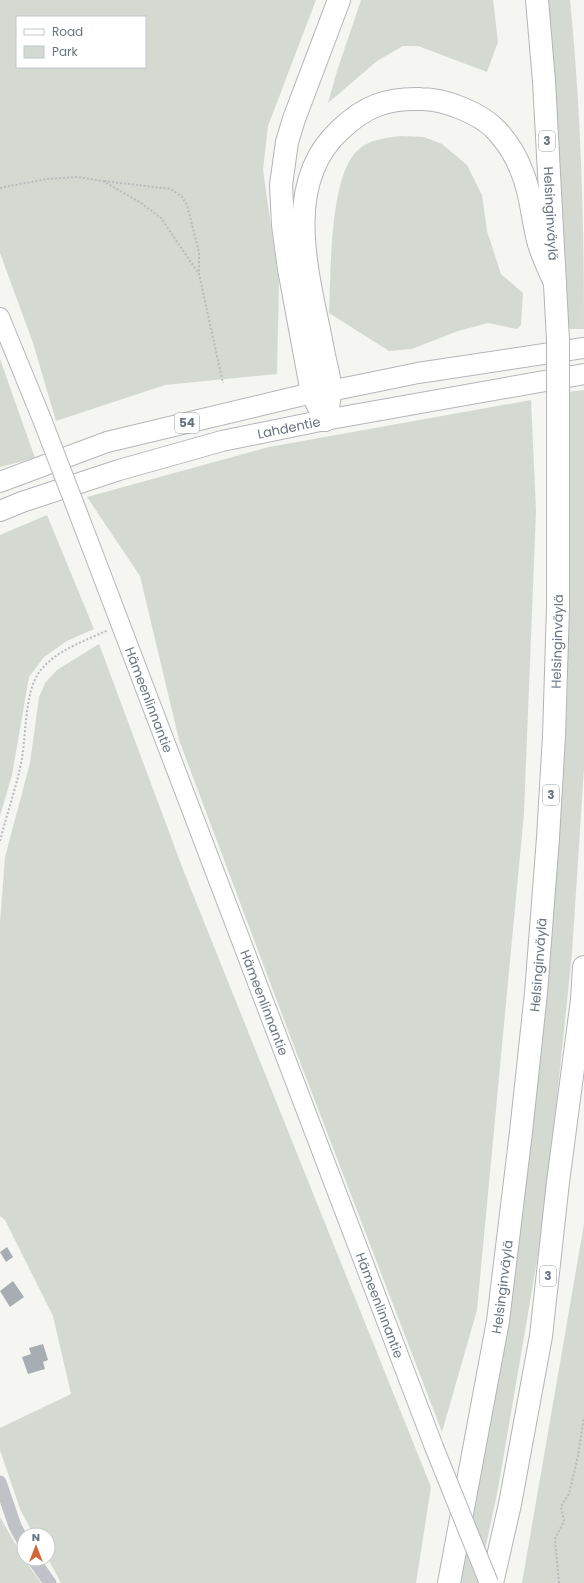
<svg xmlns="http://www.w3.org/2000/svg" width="584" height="1583" viewBox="0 0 584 1583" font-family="Poppins,sans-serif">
	<rect width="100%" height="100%" fill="#f5f5f2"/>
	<!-- green -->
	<path fill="#d4dad2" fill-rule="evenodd" d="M0,0H316L268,126L263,170L279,282L277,374L165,385L56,421L33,343L0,253ZM17,17H145V67H17Z
		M361,0H493L498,42L487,72L418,46H403L377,61L328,103L337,71Z
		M547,0H570C581,109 584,219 584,329H565Z
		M401,136L424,137L442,144L467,165L482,195L487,231L501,274L523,293L521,325L517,329L488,323L458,331L412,349L389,351L329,313C331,275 329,175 358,150C370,139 385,138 401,136Z
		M0,359L35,458L0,467Z
		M584,390V769L572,953L545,1214L498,1489L478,1583H458L477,1486L523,1213L549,951L567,705L570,442L568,392Z
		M531,400L536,511L524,813L477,1310L442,1432L292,1041L179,740L140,576L87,497L269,447Z
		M47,515L94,629L67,641L44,657L29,677L12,775L0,816V535Z
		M99,644L184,872L431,1487L416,1583H61L48,1559V1535H34L20,1509L0,1450V1428L71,1394L53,1316L5,1220L0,1216V922L5,857L30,763L39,697L45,683L57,670Z
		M584,1224V1583H522Z
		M0,1517L24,1559L41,1583H0Z"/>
	<!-- building -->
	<path fill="#a7adb2" d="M7,1247L13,1257L6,1262L0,1252Z
		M13,1281L24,1297L10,1307L0,1291Z
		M43,1344L48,1360L43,1362L45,1369L28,1374L22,1357L31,1354L29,1348Z"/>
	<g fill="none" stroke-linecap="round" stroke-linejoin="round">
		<!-- secondary casing -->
		<g stroke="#b2b6ba" stroke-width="20">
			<g id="secondary">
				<path d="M0,317L43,422"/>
				<path id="s1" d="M88,539L434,1447"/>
			</g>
		</g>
		<!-- primary casing -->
		<g stroke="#b3b6ba" stroke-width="22">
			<g id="primary">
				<path d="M0,482L107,442L312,393L330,391L418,373L584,348"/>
				<path id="s2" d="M0,511L22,502L119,470L222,441L325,420L584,374"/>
			</g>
		</g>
		<!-- motorway casing -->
		<g stroke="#b2b5b8" stroke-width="24">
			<g id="motorway">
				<path id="s3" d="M537,0L544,81L558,340"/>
				<path d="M325,420C327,411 330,401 330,391C331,379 325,363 323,350C310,280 279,186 340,130C365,106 387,98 421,99C444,99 481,113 497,131C507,142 517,158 522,172C532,195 532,220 539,244C543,257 549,270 555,283"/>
				<path d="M325,420L312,393L289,269L283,225L281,185L287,142L294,119L339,0"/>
				<path id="s4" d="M449,1583L498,1321L521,1132L536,993L548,838L554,736L558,607V407"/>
				<path d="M492,1583L510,1504L541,1336L558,1182L582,1000L584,967"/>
			</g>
		</g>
		<!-- path -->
		<path stroke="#b9bbbe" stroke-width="2" stroke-dasharray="2 2" stroke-linecap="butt" d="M104,181L171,189L182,197L187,205L199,252V274
			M0,188L47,179L78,177L103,181L141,203L161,218L199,274L223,383
			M0,841C7,813 17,786 22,758C26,734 25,694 38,674C53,651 85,641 108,630
			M559,1583L555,1539L564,1521L561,1506L569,1494L578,1456L584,1417"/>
		<!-- minor -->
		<path stroke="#bfc2c6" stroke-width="13" d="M0,1482L15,1526L24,1543
			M33,1559L50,1583"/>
		<!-- secondary -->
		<use href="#secondary" stroke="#fff" stroke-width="18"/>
		<!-- primary -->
		<use href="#primary" stroke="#fff" stroke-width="20"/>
		<!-- motorway -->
		<use href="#motorway" stroke="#fff" stroke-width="22"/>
		<!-- secondary-bridge casing -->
		<g stroke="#b2b6ba" stroke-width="20" stroke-linecap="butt">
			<path id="secondary-bridge" d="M43,422L88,539
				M434,1447L489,1583"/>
		</g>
		<!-- motorway-bridge casing -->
		<g stroke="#b2b5b8" stroke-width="24" stroke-linecap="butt">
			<path id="motorway-bridge" d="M558,340V407"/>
		</g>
		<!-- secondary-bridge -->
		<use href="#secondary-bridge" stroke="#fff" stroke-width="18"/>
		<!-- motorway-bridge -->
		<use href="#motorway-bridge" stroke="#fff" stroke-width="22"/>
	</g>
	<g text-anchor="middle" stroke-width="4" stroke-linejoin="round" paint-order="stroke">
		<!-- shield labels -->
		<g fill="#fff" stroke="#959da6" stroke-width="1">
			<rect x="539" y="131" width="16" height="20" rx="3"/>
			<rect x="175" y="413" width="24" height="20" rx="3"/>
			<rect x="543" y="785" width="16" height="20" rx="3"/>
			<rect x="540" y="1266" width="16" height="20" rx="3"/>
		</g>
		<g font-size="12" font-weight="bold" fill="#677380">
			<text x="547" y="145">3</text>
			<text x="187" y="427">54</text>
			<text x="551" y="799">3</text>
			<text x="548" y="1280">3</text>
		</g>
		<!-- street labels -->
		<g font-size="13" fill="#677380" stroke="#fff">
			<text dy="5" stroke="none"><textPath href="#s3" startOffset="214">Helsinginväylä</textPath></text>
			<text dy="5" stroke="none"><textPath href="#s2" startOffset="301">Lahdentie</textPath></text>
			<text dy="5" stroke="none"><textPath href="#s4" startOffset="949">Helsinginväylä</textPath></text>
			<text dy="5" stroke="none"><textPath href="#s1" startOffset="172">Hämeenlinnantie</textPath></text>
			<text dy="5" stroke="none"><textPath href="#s4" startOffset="625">Helsinginväylä</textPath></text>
			<text dy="5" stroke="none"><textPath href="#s1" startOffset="496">Hämeenlinnantie</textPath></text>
			<text dy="5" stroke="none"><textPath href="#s4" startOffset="301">Helsinginväylä</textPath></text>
			<text dy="5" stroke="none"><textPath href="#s1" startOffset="820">Hämeenlinnantie</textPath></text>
		</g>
	</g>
	<!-- legend -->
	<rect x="16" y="16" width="130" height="52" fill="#ffffff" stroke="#c2c7cc"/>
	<rect x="24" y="29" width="20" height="6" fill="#ffffff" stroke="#c2c7cc"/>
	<text x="52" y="36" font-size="12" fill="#677380">Road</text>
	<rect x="24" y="46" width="20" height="12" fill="#d4dad2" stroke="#c2c7cc"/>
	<text x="52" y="56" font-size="12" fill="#677380">Park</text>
	<!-- north arrow -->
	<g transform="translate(36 1547)"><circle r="19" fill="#ffffff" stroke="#c2c7cc"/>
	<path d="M0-3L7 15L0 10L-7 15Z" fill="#d16737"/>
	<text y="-6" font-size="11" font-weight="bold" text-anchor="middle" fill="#677380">N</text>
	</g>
</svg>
